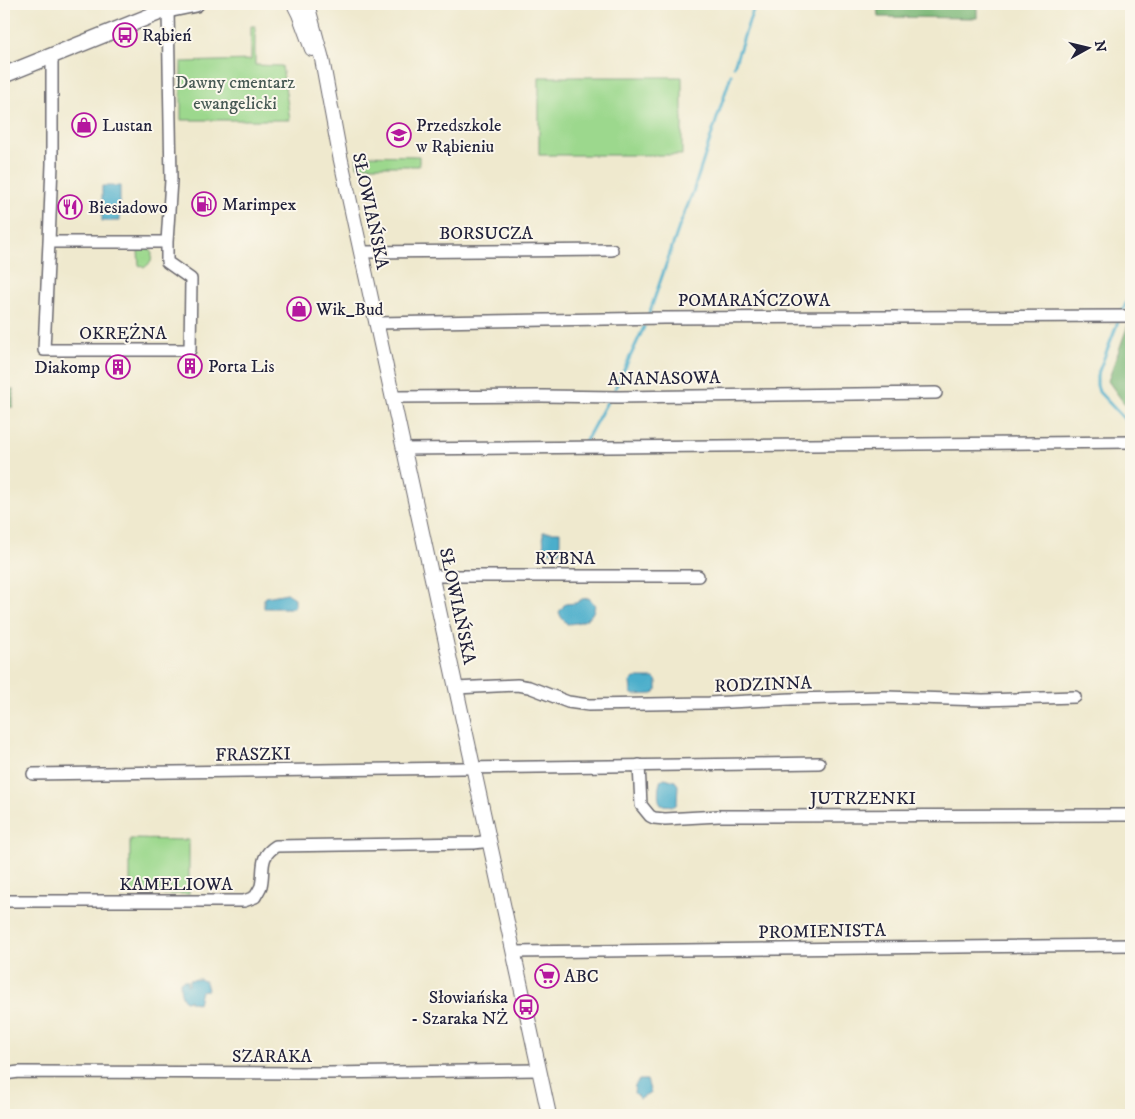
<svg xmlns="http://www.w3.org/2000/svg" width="1135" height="1119" viewBox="0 0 1135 1119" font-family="'IM FELL DW Pica',serif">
	<rect width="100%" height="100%" fill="#fbf7ec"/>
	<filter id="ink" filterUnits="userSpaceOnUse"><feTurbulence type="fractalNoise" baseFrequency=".02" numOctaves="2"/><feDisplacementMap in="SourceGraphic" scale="10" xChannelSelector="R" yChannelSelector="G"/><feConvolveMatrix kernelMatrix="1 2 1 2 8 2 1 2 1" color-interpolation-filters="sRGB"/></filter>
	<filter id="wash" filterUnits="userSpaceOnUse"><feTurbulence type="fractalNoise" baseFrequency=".0096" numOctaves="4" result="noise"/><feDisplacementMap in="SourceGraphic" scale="20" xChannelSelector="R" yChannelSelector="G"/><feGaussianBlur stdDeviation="1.12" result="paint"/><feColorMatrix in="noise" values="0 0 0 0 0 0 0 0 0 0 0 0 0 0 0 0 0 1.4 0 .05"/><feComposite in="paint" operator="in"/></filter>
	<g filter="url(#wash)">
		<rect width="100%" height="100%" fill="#efe9ce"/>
		<!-- green -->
		<path fill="#9cd88d" stroke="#5f7d64" d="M251,26H255V65L282,66L290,120H181V62L251,60Z
			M539,77H682V155H539Z
			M357,155L419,156V166H357Z
			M143,248H150L152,254L151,262L144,268L139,265L138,251Z
			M130,839L189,840V894L130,895Z"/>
		<!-- forest -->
		<path fill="#7db878" stroke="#506d5a" d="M877,4H977V18L878,17Z
			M1131,316V413L1108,381Z
			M4,389H13V407H4Z"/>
		<!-- water -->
		<path fill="#4caecb" stroke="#376883" d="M102,186H120V221H102Z
			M543,532H560V551L544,552Z
			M287,593L295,598V605L293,608H264V599L266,597Z
			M589,598L595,605C593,620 581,623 567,624L561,617L559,612L565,604L576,603L582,599Z
			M634,678H654L657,681V690L653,694L634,695L631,693L630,682Z
			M665,778L675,781L678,785L677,803L675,806L661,805C657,799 658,786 661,780Z
			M183,980H187V985H189V980L200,979L206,982L208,990L201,991L198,1003L191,1002L190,1000L185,1001C180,994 180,989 180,982Z
			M639,1080H647L651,1093L640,1099L634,1093L635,1085Z"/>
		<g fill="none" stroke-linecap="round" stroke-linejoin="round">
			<!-- stream -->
			<path stroke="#4caecb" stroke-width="3" d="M734,66L755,4
				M1123,311L1131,290
				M649,314L679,227L693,192L731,75
				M1118,322L1097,376V385L1099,392L1131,426
				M615,389L644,327
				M584,444L607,402"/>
		</g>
	</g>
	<g filter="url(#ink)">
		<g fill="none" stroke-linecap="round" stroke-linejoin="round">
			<!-- minor casing -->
			<g stroke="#6a686e" stroke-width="14">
				<path id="minor" d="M52,56V164L49,242H167L171,180L168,10
					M49,242L44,350H190L191,279L167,262V242
					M361,252L612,250
					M377,323L664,318L1131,316
					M393,397L542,396L618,397L936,393
					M404,449L1131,442
					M432,576H698
					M456,688L517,685L529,687L568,702L589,705L709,703L791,699L885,697L983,700L1075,697
					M639,765L641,805L650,816L654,818L665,819L719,816L1131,815
					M33,774L819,763
					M4,901H244L255,897C257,893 260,889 261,886C265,869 258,857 276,846L474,843L490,841
					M513,952L1131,945
					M4,1074L19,1072L329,1073L539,1070"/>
			</g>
			<!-- tertiary casing -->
			<g stroke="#6a686e" stroke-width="16">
				<path id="tertiary" d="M294,4L299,14L312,49
					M307,4L322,59L340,156L549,1115"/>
			</g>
			<!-- secondary casing -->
			<g stroke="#6a686e" stroke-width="18">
				<path id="secondary" d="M172,9L196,4
					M4,75L180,4"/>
			</g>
			<!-- minor -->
			<use href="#minor" stroke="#fff" stroke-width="11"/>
			<!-- tertiary -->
			<use href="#tertiary" stroke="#fff" stroke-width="14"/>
			<!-- secondary -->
			<use href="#secondary" stroke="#fff" stroke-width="15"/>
		</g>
	</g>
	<!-- icons -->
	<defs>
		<g id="bus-ring" transform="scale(1.25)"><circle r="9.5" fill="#fbf7ec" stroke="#b5179e" stroke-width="1.5"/><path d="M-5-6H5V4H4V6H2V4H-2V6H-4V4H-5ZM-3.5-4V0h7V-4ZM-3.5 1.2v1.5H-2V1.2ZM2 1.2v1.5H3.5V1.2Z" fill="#b5179e"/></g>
		<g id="shop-ring" transform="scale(1.25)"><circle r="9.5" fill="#fbf7ec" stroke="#b5179e" stroke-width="1.5"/><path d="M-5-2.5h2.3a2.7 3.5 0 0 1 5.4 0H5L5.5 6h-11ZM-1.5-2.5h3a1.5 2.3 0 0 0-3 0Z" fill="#b5179e"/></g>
		<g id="school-ring" transform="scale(1.25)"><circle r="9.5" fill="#fbf7ec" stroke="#b5179e" stroke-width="1.5"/><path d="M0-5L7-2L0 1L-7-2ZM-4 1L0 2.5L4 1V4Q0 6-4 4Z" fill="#b5179e"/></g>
		<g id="fuel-ring" transform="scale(1.25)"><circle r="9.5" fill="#fbf7ec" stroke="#b5179e" stroke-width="1.5"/><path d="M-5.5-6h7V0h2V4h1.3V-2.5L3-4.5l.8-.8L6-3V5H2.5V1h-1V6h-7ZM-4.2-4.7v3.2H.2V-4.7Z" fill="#b5179e"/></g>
		<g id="restaurant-ring" transform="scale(1.25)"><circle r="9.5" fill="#fbf7ec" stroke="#b5179e" stroke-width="1.5"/><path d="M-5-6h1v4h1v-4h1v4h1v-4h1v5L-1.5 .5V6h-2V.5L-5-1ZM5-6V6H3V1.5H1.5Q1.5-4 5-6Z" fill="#b5179e"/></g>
		<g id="building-ring" transform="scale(1.25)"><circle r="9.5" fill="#fbf7ec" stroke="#b5179e" stroke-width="1.5"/><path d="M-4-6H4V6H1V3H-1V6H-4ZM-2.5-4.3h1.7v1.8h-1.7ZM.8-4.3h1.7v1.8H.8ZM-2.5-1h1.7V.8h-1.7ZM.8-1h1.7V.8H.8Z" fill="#b5179e"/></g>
		<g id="supermarket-ring" transform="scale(1.25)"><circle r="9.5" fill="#fbf7ec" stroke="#b5179e" stroke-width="1.5"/><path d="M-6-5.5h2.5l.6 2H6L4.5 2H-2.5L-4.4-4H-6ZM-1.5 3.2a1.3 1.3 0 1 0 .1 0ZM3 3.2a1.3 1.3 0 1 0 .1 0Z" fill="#b5179e"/></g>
	</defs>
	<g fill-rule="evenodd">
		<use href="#bus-ring" x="125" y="35"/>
		<use href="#shop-ring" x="84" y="125"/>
		<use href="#school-ring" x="399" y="135"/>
		<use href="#fuel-ring" x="204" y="204"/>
		<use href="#restaurant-ring" x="70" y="207"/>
		<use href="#shop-ring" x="299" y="309"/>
		<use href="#building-ring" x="190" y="366"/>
		<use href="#building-ring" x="118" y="367"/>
		<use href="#supermarket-ring" x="547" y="976"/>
		<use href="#bus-ring" x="526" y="1007"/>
	</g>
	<g text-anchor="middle" stroke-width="4" stroke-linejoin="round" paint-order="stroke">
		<!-- poi labels -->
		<g font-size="18" fill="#22223b" stroke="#fbf7ec" text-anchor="start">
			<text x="142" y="41">Rąbień</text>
			<text x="102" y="131">Lustan</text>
			<text x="416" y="131">Przedszkole<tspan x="416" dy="21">w Rąbieniu</tspan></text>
			<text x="222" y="210">Marimpex</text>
			<text x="88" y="213">Biesiadowo</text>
			<text x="316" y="315">Wik_Bud</text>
			<text x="208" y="372">Porta Lis</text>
			<text x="100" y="373" text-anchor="end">Diakomp</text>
			<text x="564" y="982">ABC</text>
			<text x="508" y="1003" text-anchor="end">Słowiańska<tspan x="508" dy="21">- Szaraka NŻ</tspan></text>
		</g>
		<!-- park labels -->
		<g font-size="18" fill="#475954" stroke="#fbf7ec">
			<text x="235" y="88">Dawny cmentarz<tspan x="235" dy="21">ewangelicki</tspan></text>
		</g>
		<!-- street labels -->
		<g font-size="18" fill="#22223b" stroke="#fbf7ec">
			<text transform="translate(371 211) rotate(78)" y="6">SŁOWIAŃSKA</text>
			<text x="486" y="239">BORSUCZA</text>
			<text x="754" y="306">POMARAŃCZOWA</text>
			<text x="123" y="339">OKRĘŻNA</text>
			<text transform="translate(664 378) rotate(-1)" y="6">ANANASOWA</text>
			<text x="565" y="564">RYBNA</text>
			<text transform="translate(458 606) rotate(78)" y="6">SŁOWIAŃSKA</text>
			<text transform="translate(763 684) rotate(-2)" y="6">RODZINNA</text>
			<text transform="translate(253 754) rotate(-1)" y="6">FRASZKI</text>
			<text x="863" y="804">JUTRZENKI</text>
			<text x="176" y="890">KAMELIOWA</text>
			<text transform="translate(822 931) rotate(-1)" y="6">PROMIENISTA</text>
			<text x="272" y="1062">SZARAKA</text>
		</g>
	</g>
	<!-- margin -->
	<rect width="1135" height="1119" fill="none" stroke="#fbf7ec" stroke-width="20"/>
	<!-- north arrow -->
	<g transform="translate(1088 48) rotate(82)" stroke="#fbf7ec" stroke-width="4" paint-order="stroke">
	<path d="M0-4L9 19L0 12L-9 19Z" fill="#22223b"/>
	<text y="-8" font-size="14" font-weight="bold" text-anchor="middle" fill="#22223b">N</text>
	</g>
</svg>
